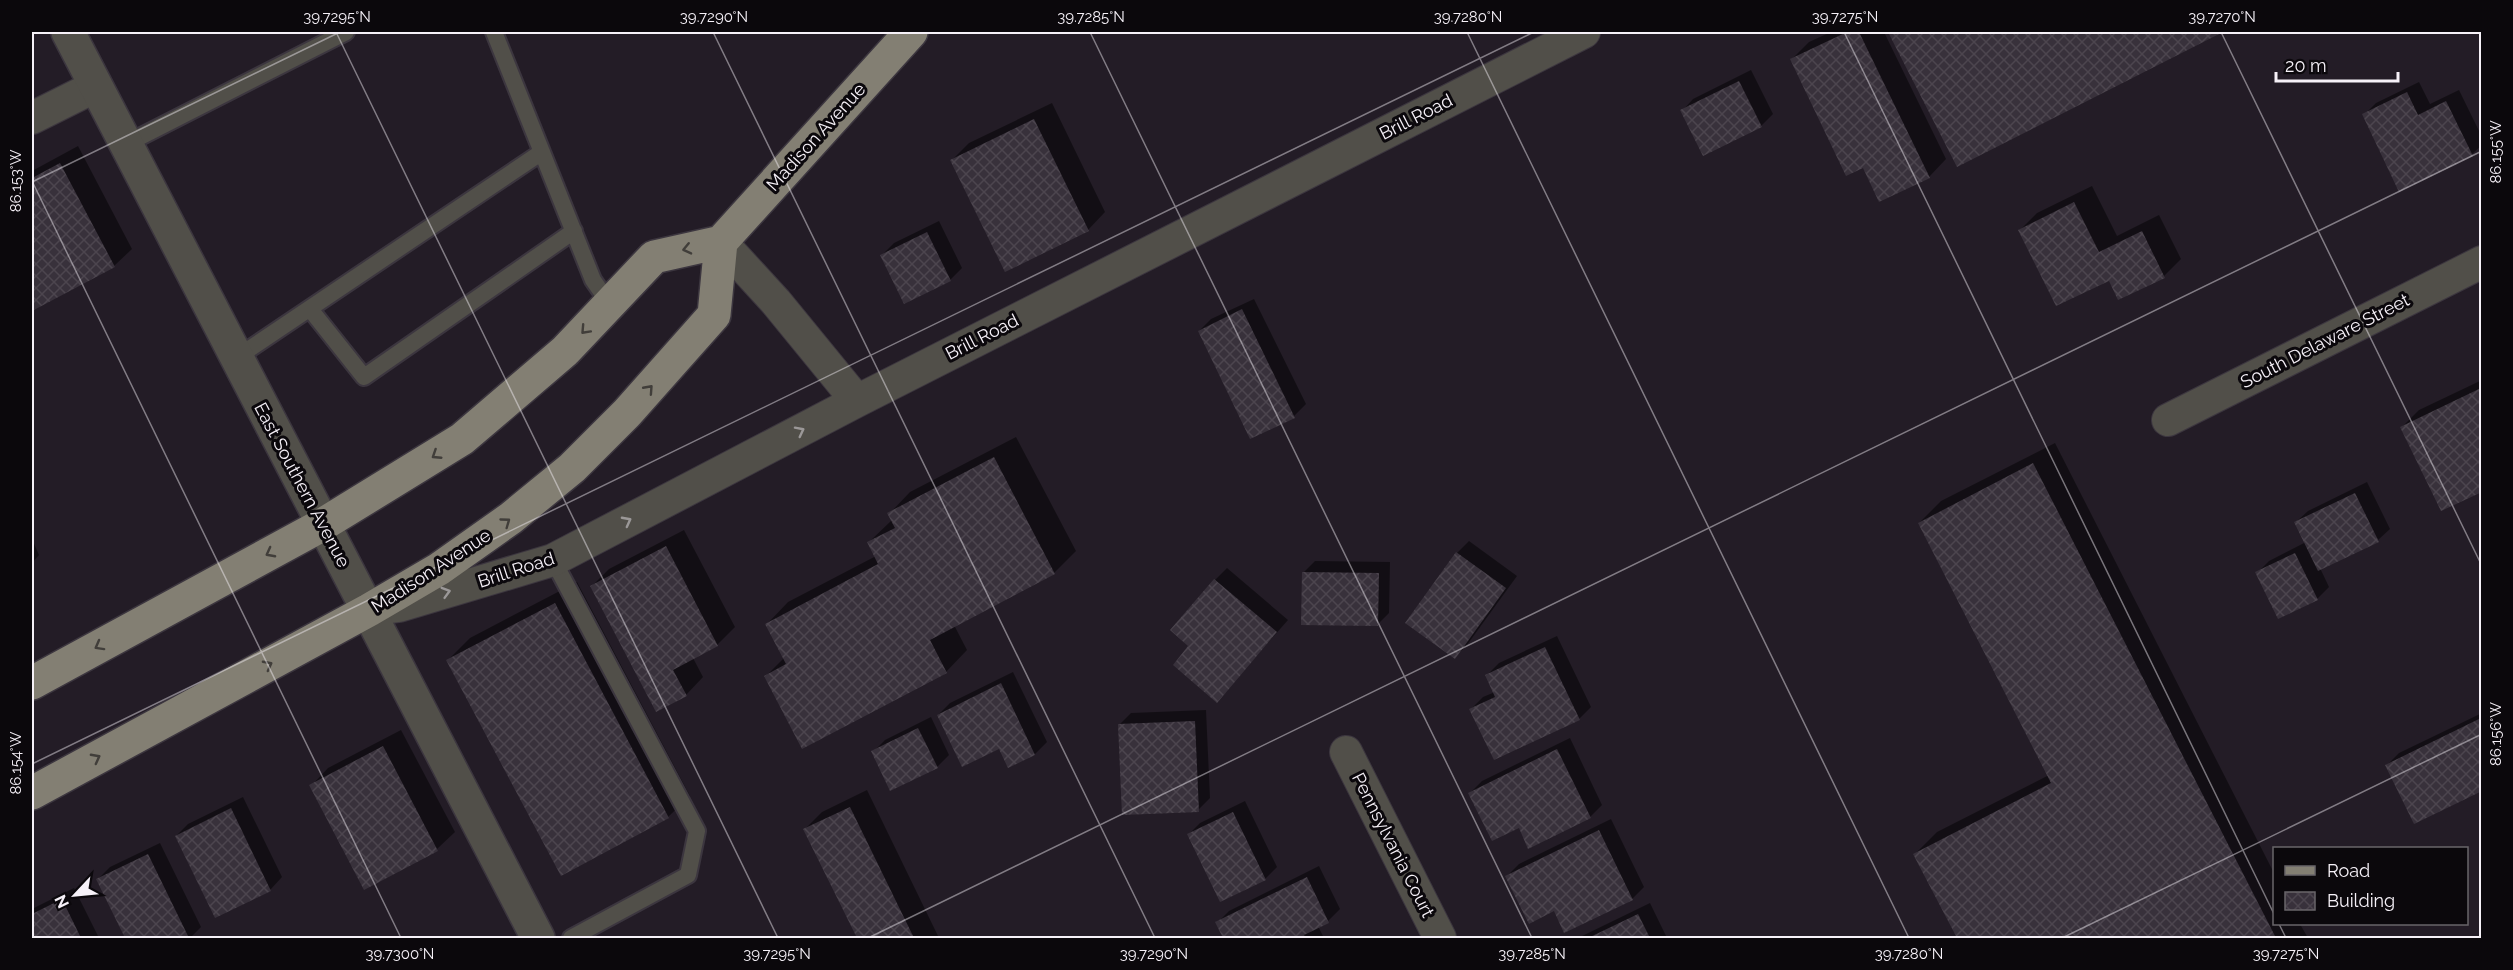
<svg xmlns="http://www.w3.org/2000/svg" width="2513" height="970" viewBox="0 0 2513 970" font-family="Raleway,sans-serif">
	<defs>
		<pattern id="building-cross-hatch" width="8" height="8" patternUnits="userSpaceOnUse" patternTransform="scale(1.5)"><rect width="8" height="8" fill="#38313b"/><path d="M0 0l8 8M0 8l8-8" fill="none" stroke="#4c454e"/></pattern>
	</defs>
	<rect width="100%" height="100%" fill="#231c26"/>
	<!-- shadow -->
	<path fill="#0007" d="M1831,32H1884L1946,159L1929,177L1864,166L1791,60L1809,42Z
		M1890,32H2219L1958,165Z
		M1751,70L1773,114L1761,126L1682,111L1693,99Z
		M2419,82L2430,104L2459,90L2482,137V145L2472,154L2400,190L2364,115L2376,103Z
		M1052,103L1105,212L1088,230L952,160L969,143Z
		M78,146L132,249L114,266L32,310V171Z
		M2092,186L2117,236L2159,215L2181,259L2164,276L2110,279L2020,230L2037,213Z
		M939,221L962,268L950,280L882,255L894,243Z
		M1254,299L1306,404L1294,416L1199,331L1211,319Z
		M2482,380V490L2402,427L2419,410Z
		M1016,437L1076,551L1054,573L954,625L967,650L946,672L766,676L784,658L767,624L788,602L876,556L869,542L892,520L889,514L910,492Z
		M2055,443L2274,873V924H2300L2308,938H1959L1915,854L1937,832L2049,775L1919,523L1941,501Z
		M2367,482L2390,529L2378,540L2320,568L2329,587L2317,599L2257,573L2269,561L2306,542L2296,522L2308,511Z
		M684,530L735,627L717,645L693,658L703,677L686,695L592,586L609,569Z
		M32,539L39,555L32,563Z
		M1469,541L1517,576L1467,645L1455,657L1407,622L1457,553Z
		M1315,561L1390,562L1389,613L1377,625L1303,573Z
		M1227,568L1288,620L1217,701L1191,646L1215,580Z
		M577,582L690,796L668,817L448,660L470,638Z
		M1557,636L1591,707L1579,719L1471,709L1483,697L1495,692L1487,675L1499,663Z
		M1013,672L1047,742L1035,754L1009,766L1000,747L938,715L950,703Z
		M1206,710L1210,798L1198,810L1119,725L1131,713Z
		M2482,713V790L2387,765L2399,753Z
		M931,717L949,755L937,767L873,752L885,740Z
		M401,730L455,832L437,849L364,888L311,786L328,768Z
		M1570,738L1602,805L1590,817L1519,826L1470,793L1482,781Z
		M867,790L939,938H858L805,829L822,812Z
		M243,797L282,877L271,889L215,916L176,836L188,824Z
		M1245,801L1277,867L1265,879L1188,835L1200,823Z
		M1611,819L1644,887L1632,899L1554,909L1507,876L1519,864Z
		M160,843L201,927L190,938H127L98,879L110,867Z
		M1319,866L1340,909L1328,921L1318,926L1324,938H1225L1217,923L1229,911Z
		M74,888L99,938H32V909Z
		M1650,903L1667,938H1578Z"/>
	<!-- building -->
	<path fill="url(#building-cross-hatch)" d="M1847,32H1859L1930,178L1879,202L1863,168L1846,176L1790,59Z
		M1888,32H2223L1957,167Z
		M1739,81L1762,127L1703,156L1680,110Z
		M2407,92L2418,115L2446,101L2473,156L2399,192L2362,114Z
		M1034,119L1089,231L1005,272L950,160Z
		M60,163L115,267L32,311V178Z
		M2074,202L2099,252L2142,231L2165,278L2118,300L2109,281L2056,306L2018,230Z
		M927,232L951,281L904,304L880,255Z
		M1242,309L1295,418L1250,439L1198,331Z
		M2481,388L2482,492L2441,511L2400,427Z
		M994,457L1055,574L930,640L947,673L802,749L764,676L786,664L765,624L878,564L867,542L895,528L887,513Z
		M2033,463L2276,938H1957L1913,854L2051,783L1918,523Z
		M2355,493L2379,542L2318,571L2294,522Z
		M666,546L718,646L673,670L687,696L656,712L590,586Z
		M1456,552L1506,588L1455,659L1405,623Z
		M2295,553L2318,600L2278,619L2255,572Z
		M1302,572L1379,573L1378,626L1301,625Z
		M1214,579L1277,632L1217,703L1173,665L1188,646L1170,630Z
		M555,603L669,818L561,876L446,660Z
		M1545,647L1580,720L1494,760L1469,709L1495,697L1485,675Z
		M1001,683L1035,755L1008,768L999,749L962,767L937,715Z
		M2481,718L2482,791L2414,824L2385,765Z
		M1195,721L1199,812L1122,815L1118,724Z
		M918,728L938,768L890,791L871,751Z
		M383,746L438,851L364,890L309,785Z
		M1557,749L1591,818L1528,849L1519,828L1492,841L1468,793Z
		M850,807L914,938H857L803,829Z
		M231,808L271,891L215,918L175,836Z
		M1233,812L1266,880L1220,902L1187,834Z
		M1599,830L1633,900L1564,933L1554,911L1529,924L1505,876Z
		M148,854L189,938H125L96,879Z
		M1307,877L1329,923L1304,935L1306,938H1223L1215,922Z
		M62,899L81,938H32V914Z
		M1638,914L1650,938H1588Z"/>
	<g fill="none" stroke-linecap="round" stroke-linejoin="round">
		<!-- service casing -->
		<g stroke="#3c363f" stroke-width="20">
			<path id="service" d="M494,32L593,280L609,303
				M126,144L346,32
				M310,309L364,377L574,231
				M236,358L542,152
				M553,560L697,831L688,875L571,938"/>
		</g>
		<!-- minor casing -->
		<g stroke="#3c363f" stroke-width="34">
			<path id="minor" d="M32,118L96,86
				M721,242L776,302L857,401
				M2168,420L2482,262
				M376,609L399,606L553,560L857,401L1584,32
				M1346,752L1440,938"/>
		</g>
		<!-- tertiary casing -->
		<g stroke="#3c363f" stroke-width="36">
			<path id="tertiary" d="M68,32L538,938"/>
		</g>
		<!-- primary casing -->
		<g stroke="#3c363f" stroke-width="36">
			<path id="primary" d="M32,683L322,525L462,439L565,351L654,257L721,242L911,32
				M32,793L369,610L439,569L511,518L572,468L627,413L714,315L721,242"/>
		</g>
		<!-- service -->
		<use href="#service" stroke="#514f49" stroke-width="16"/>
		<!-- minor -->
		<use href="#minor" stroke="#514f49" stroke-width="32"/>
		<!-- tertiary -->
		<use href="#tertiary" stroke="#514f49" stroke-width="33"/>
		<!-- primary -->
		<use href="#primary" stroke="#837f73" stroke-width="33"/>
	</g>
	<!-- one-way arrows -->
	<defs><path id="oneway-chevron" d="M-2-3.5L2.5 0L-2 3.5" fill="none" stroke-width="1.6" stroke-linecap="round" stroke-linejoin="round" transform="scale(1.5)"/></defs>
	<g stroke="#413e3a">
		<use href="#oneway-chevron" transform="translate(687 249) rotate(167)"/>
		<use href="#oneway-chevron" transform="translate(585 330) rotate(133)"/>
		<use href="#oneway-chevron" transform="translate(649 389) rotate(-48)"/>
		<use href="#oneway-chevron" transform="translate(436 455) rotate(147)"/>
		<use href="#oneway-chevron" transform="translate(506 522) rotate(-36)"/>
		<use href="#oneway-chevron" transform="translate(270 553) rotate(152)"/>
		<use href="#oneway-chevron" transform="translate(99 646) rotate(151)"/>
		<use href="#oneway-chevron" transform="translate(268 665) rotate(-28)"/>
		<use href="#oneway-chevron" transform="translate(96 758) rotate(-28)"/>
	</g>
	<g stroke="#9b9898">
		<use href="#oneway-chevron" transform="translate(800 431) rotate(-27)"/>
		<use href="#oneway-chevron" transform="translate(627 521) rotate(-28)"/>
		<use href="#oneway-chevron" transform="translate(446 592) rotate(-16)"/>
	</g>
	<!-- ticks -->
	<path fill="none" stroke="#f6f1f8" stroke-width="1.5" stroke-opacity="0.45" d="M336,32L778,938M713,32L1155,938M1090,32L1532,938M1467,32L1909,938M1844,32L2274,914M2221,32L2482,566M32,181L401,938M32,182L340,32M32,764L1534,32M2279,924L2286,938M868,938L2482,151M2062,938L2482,734"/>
	<g text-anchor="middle" stroke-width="6" stroke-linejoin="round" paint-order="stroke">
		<!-- street labels -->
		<g font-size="18" fill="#f6f1f8" stroke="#0b080c">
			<text transform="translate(1416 117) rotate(-27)" y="6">Brill Road</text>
			<text transform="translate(816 137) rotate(-48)" y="6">Madison Avenue</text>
			<text transform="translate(982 337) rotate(-27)" y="6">Brill Road</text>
			<text transform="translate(2325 341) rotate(-27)" y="6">South Delaware Street</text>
			<text transform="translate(302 485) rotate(62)" y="6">East Southern Avenue</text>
			<text transform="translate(516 570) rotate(-18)" y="6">Brill Road</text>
			<text transform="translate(431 571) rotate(-33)" y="6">Madison Avenue</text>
			<text transform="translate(1393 845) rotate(63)" y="6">Pennsylvania Court</text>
		</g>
	</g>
	<!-- border -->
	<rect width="2513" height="970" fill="none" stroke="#0b080c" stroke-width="66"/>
	<!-- legend -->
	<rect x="2273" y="847" width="195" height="78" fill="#0b080c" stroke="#69656a" stroke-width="1.5"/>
	<rect x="2285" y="866" width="30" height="9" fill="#837f73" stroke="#69656a" stroke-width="1.5"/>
	<text x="2327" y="877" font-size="18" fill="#f6f1f8">Road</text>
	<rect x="2285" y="892" width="30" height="18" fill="url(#building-cross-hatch)" stroke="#69656a" stroke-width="1.5"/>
	<text x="2327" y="907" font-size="18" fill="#f6f1f8">Building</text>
	<!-- north arrow -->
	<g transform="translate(75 895) rotate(244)" stroke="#0b080c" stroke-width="4.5" paint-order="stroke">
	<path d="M0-4.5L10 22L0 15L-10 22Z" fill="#f6f1f8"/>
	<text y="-9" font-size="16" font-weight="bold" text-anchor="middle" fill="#f6f1f8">N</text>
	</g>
	<!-- scale -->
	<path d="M2276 72v9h122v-9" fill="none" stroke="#f6f1f8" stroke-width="3"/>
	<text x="2285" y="72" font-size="18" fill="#f6f1f8" stroke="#0b080c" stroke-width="4.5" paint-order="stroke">20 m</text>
	<rect x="33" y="33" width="2447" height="904" fill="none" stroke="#f6f1f8" stroke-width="2"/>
	<g font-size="15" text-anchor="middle" fill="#f6f1f8">
		<text x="337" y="22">39.7295°N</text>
		<text x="714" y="22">39.7290°N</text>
		<text x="1091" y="22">39.7285°N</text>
		<text x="1468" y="22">39.7280°N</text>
		<text x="1845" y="22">39.7275°N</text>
		<text x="2222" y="22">39.7270°N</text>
		<text transform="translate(2496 152) rotate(-90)" y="5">86.155°W</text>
		<text transform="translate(16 181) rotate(-90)" y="5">86.153°W</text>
		<text transform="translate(2496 734) rotate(-90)" y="5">86.156°W</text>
		<text transform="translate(16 763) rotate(-90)" y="5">86.154°W</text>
		<text x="400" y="959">39.7300°N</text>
		<text x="777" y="959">39.7295°N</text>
		<text x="1154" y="959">39.7290°N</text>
		<text x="1532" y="959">39.7285°N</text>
		<text x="1909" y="959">39.7280°N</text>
		<text x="2286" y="959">39.7275°N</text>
	</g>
</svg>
